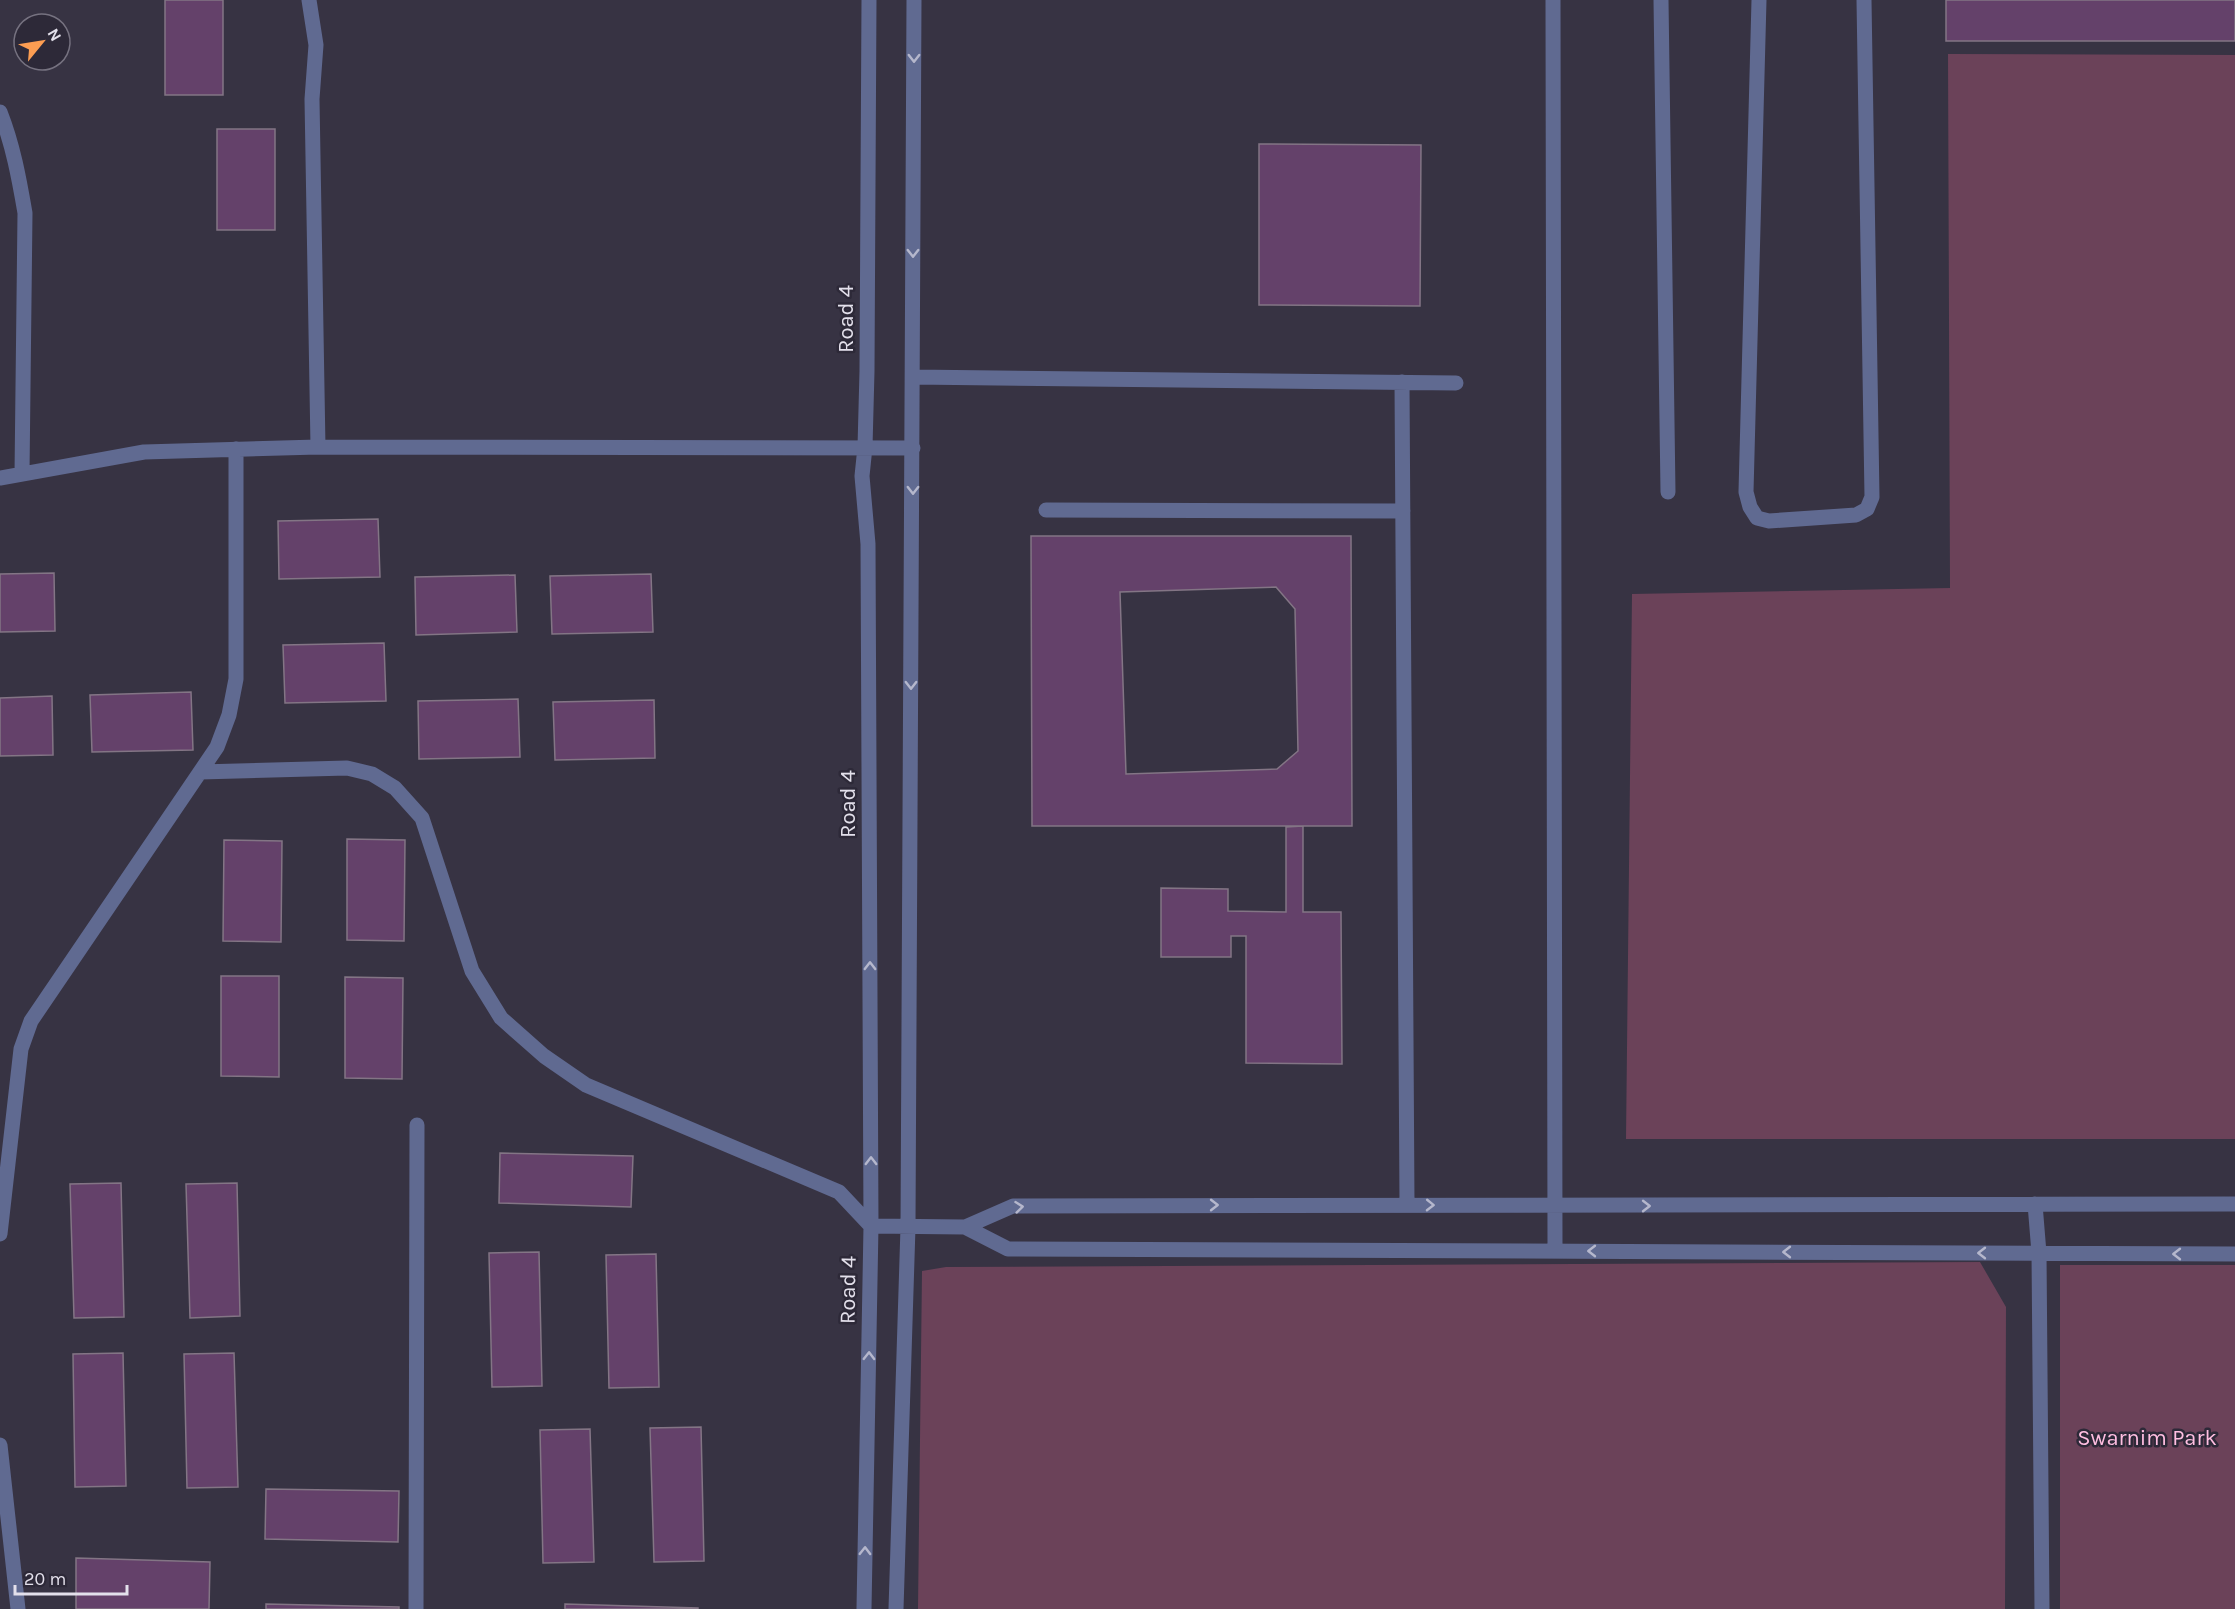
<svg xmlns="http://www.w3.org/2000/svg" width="2235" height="1609" viewBox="0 0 2235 1609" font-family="Karla,sans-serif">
	<rect width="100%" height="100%" fill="#373343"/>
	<!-- green -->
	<path fill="#6b4259" d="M1948,54L2235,55V1139H1626L1632,594L1950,588Z
		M1980,1262L2006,1307L2005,1609H918L922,1271L946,1267Z
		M2060,1265H2235V1609H2060Z"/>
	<!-- building -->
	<path fill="#64416a" stroke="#837585" stroke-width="1.5" fill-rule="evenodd" d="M165,0H223V95H165Z
		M1946,0H2235V41H1946Z
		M217,129H275V230H217Z
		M1259,144L1421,145L1420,306L1259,305Z
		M378,519L380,577L279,579L278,521Z
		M1031,536H1351L1352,826H1032ZM1276,587L1295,609L1298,751L1277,769L1126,774L1120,592Z
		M54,573L55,631L0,632V574Z
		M651,574L653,632L552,634L550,576Z
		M515,575L517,632L416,635L415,577Z
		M384,643L386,701L285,703L283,645Z
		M191,692L193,750L92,752L90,695Z
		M52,696L53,755L0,756V698Z
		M518,699L520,757L419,759L418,701Z
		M654,700L655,758L555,760L553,702Z
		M1303,826V912H1341L1342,1064L1246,1063V936H1231V957H1161V888L1228,889V911L1286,912V827Z
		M347,839L405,840L404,941L347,940Z
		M224,840L282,841L281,942L223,941Z
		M221,976H279V1077L221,1076Z
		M345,977L403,978L402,1079L345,1078Z
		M500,1153L633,1156L631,1207L499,1203Z
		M121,1183L124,1317L74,1318L70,1184Z
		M237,1183L240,1316L190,1318L186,1184Z
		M539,1252L542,1386L492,1387L489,1253Z
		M656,1254L659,1387L609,1388L606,1255Z
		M123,1353L126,1486L75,1487L73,1354Z
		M234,1353L238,1487L187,1488L184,1354Z
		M701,1427L704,1561L654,1562L650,1428Z
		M590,1429L594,1562L543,1563L540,1430Z
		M266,1489L399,1491L398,1542L265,1539Z
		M76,1558L210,1562L209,1609H76Z
		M266,1604L399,1607V1609H266Z
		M565,1604L698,1608V1609H565Z"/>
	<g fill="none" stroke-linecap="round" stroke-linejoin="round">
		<!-- minor -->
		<path stroke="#606a91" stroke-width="15" d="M309,0L316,45L312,99L318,447
			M1553,0L1555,1250
			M1661,0L1668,492
			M1759,0L1746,492L1750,507L1757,518L1769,521L1856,515L1867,509L1872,497L1864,0
			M0,112C13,145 19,178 25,213L22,474
			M913,377L1456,383
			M1402,382L1407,1204
			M0,478L144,452L318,447L913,448
			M1046,510L1403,511
			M200,772L347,768L372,774L395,788L422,818L472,971L501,1018L544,1056L586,1085L839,1192L871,1226L965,1227L1013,1206L2235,1204
			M2035,1204L2039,1253L2042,1609
			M965,1227L1008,1249L2235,1254
			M0,1234L21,1049L31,1021L217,747L229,715L236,679V449
			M0,1445L18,1609
			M416,1609L417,1125
			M864,1609L871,1226L868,544L862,476L865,447L867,371L869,0
			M896,1609L908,1227L914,0"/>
	</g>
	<!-- one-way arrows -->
	<defs><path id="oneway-chevron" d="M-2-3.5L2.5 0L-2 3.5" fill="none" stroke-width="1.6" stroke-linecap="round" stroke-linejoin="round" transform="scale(1.5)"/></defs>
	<g stroke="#b5b7cc">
		<use href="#oneway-chevron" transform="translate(914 58) rotate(90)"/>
		<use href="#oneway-chevron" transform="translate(913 253) rotate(90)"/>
		<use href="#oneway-chevron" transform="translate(913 490) rotate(90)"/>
		<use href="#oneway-chevron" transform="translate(911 685) rotate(90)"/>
		<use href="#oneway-chevron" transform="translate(870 966) rotate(-90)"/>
		<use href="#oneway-chevron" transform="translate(871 1161) rotate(-90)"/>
		<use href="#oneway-chevron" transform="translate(1214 1205)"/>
		<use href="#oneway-chevron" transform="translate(1430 1205) rotate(1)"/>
		<use href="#oneway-chevron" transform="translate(1646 1206)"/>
		<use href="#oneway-chevron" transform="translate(1019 1207) rotate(-6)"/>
		<use href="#oneway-chevron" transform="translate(1592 1251) rotate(-180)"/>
		<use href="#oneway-chevron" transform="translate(1787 1252) rotate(-180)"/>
		<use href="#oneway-chevron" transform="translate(1982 1253) rotate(-180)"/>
		<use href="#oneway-chevron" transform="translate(2177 1254) rotate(-180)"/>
		<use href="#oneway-chevron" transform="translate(869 1356) rotate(-89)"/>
		<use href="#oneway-chevron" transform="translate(865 1551) rotate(-89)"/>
	</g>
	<g text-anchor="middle" stroke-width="5" stroke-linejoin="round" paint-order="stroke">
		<!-- street labels -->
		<g font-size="22" fill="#e3e0eb" stroke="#2d2938">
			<text transform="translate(845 319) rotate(-90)" y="8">Road 4</text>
			<text transform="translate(847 804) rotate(-90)" y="8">Road 4</text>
			<text transform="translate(847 1290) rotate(-89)" y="8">Road 4</text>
		</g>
		<!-- park labels -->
		<g font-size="22" fill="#ffbee1" stroke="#2d2938">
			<text x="2147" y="1445">Swarnim Park</text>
		</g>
	</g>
	<!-- north arrow -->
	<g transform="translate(42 42) rotate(60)"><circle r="28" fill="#2d2938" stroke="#767280" stroke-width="1.5"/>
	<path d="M0-4.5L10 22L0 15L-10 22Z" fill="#fc9d52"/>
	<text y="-9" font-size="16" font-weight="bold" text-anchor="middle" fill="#e3e0eb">N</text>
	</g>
	<!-- scale -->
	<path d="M15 1585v9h112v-9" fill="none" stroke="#e3e0eb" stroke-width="3"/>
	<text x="24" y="1585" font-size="18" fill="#e3e0eb" stroke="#2d2938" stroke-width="4.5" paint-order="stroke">20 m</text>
</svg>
